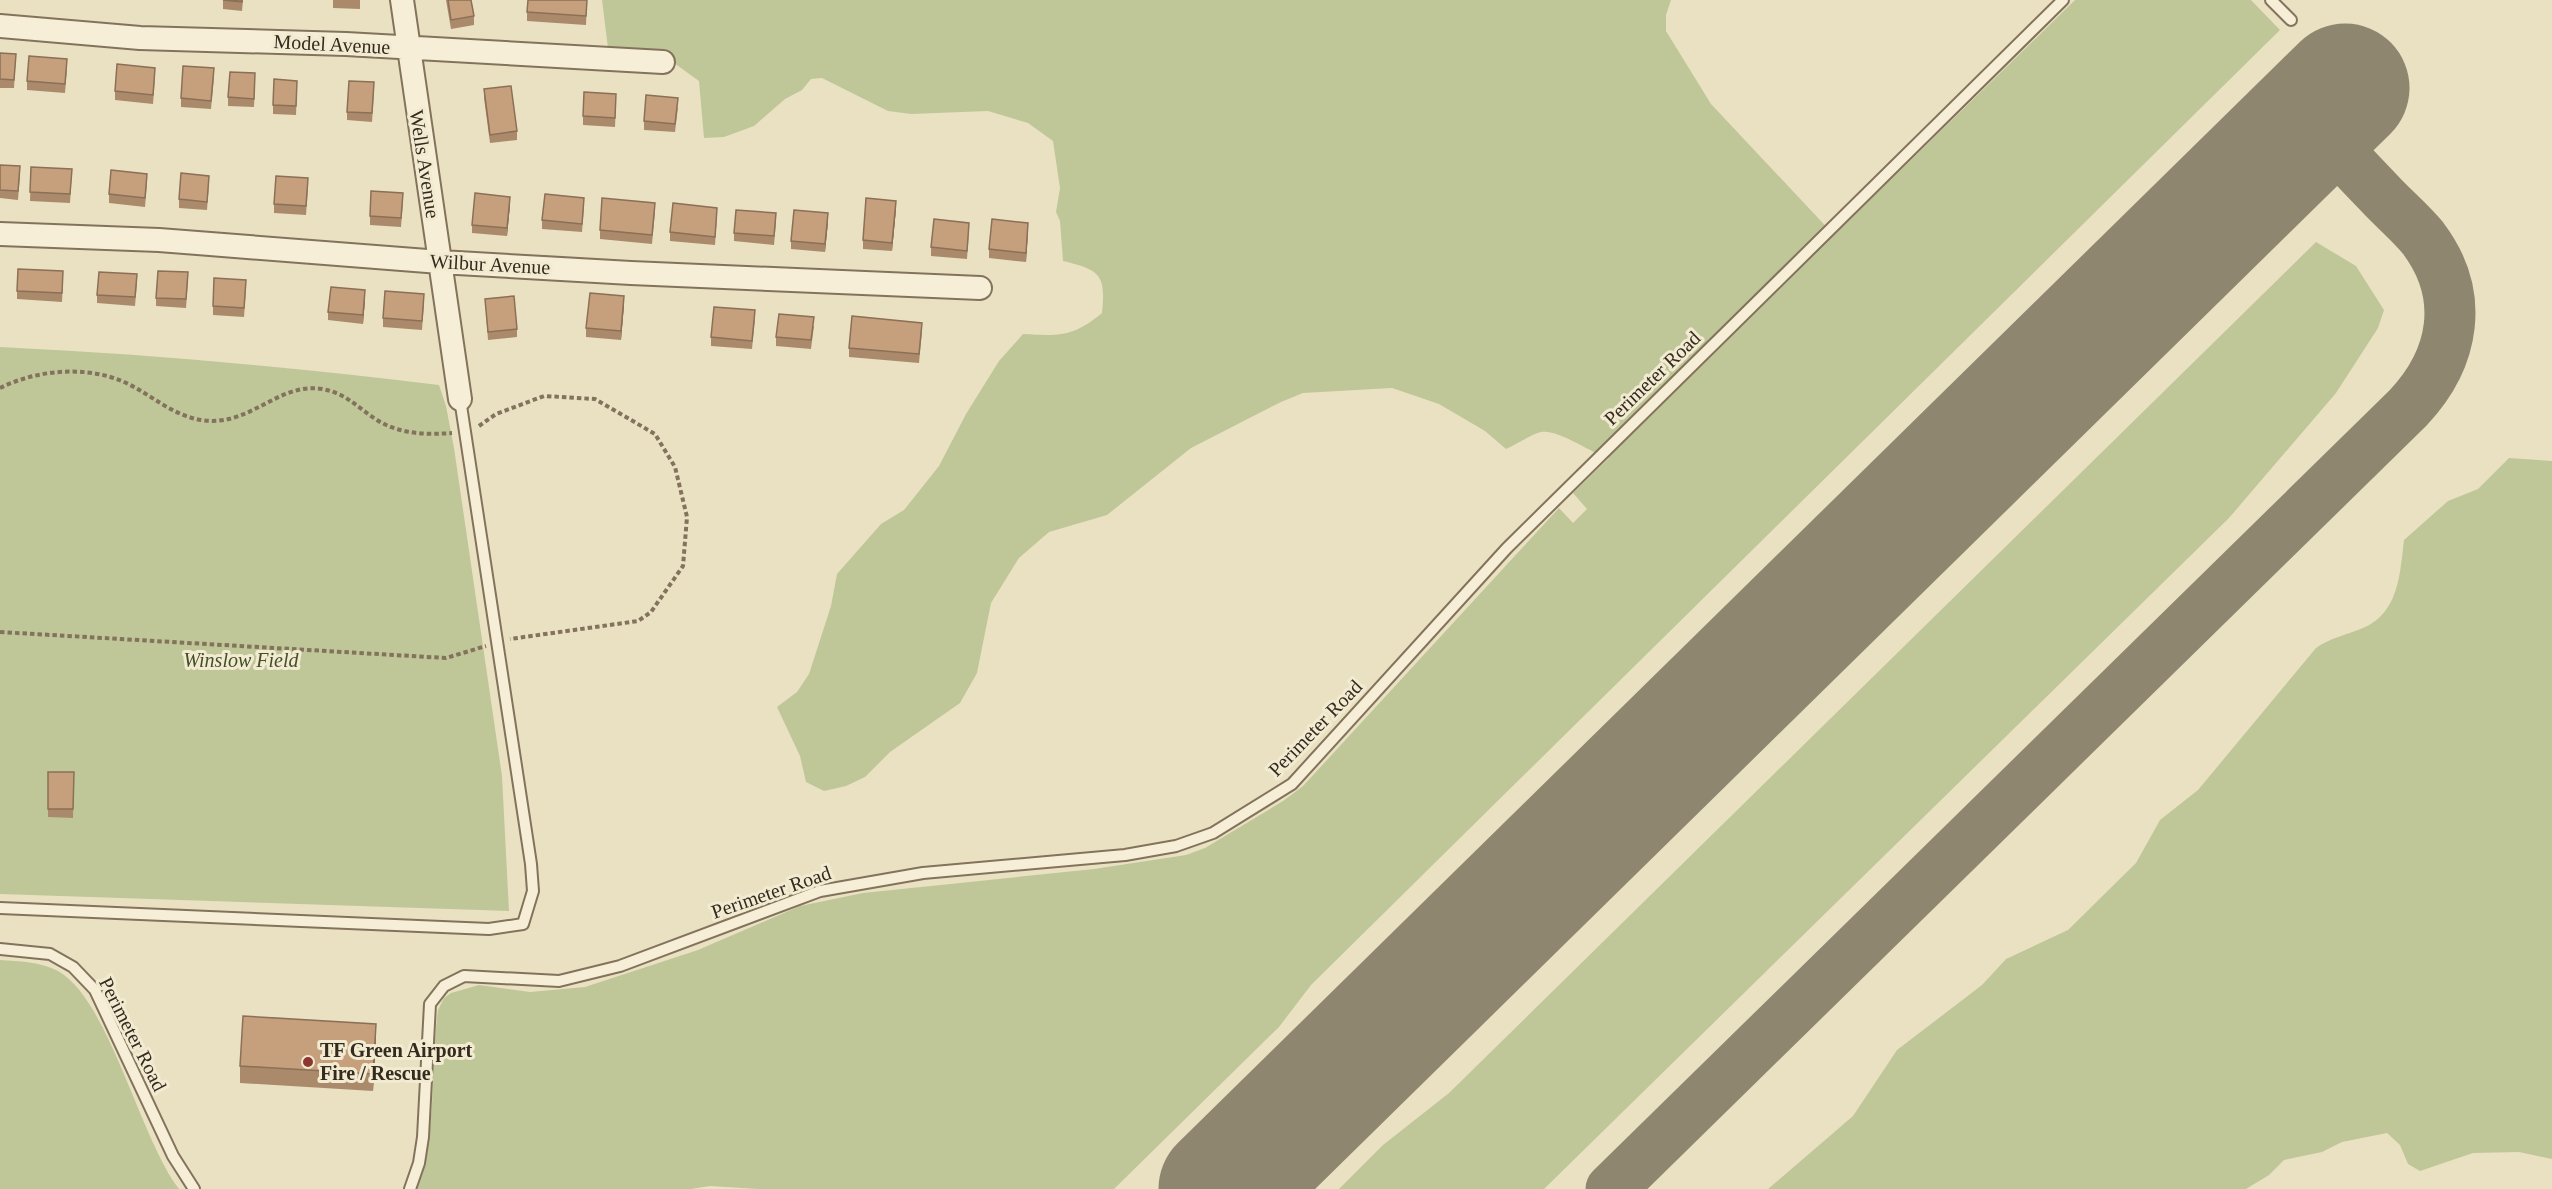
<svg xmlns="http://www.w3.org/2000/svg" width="2552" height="1189" viewBox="0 0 2552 1189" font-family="Georgia,serif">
	<rect width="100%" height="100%" fill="#eae1c3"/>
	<!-- green -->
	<path fill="#bfc798" d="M602,0H1671L1666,15V31L1711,104L1834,235L2075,0H2251L2280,30L1311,985L1279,1027L1114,1189H758L710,1186L691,1189H415C437,1151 431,1057 438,1010L444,998L451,993L479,985L530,992L585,987L698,950L800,906L863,893L1094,869L1186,855L1205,848L1283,801L1303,786L1559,508L1573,523L1587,509L1573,493L1609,458C1590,453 1559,429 1541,432C1530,435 1517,444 1506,449L1485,431L1439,404L1392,388L1303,393L1281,402L1191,448L1107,515L1049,532L1019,558L991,603L977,673L960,703L890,752L865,777L846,786L824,791L806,782L800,756L777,707L797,692L809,674L831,606L837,574L881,524L904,510L939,466L966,414L999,361L1023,334C1060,336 1073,337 1102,313C1106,274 1100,270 1063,261L1060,221L1056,212L1060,188L1053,141L1028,123L988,111L911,114L888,111L822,78L811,79L802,90L785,99L754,126L724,137L704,138L699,81L674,63L613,59L609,56Z
		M2316,242L2356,266L2384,310L2378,328L2336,393L2229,518L1544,1189H1339L1383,1145L1449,1093Z
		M0,347C147,354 293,367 439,385L446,406L454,448L502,776L509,911L0,894Z
		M2509,458L2552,461V1159L2519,1152L2473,1153L2420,1171L2408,1164L2400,1145L2387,1133L2342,1142L2322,1152L2284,1160L2269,1175L2246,1189H1768L1853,1116L1897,1050L1982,985L2006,959L2068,930L2136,863L2160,820L2198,790L2316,648C2330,638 2346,635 2363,628C2399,613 2400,573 2404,540L2448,501L2478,489Z
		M0,960C19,961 41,962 58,971C109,999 140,1139 179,1189H0Z"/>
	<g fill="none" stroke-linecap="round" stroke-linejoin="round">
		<!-- taxiway -->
		<path stroke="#8f8670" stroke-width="51" d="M1611,1189L2408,408C2455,358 2466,295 2423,238C2411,223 2394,209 2381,195C2358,171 2335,147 2312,122"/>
		<!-- runway -->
		<path stroke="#8f8670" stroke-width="129" d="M1223,1189L2345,88"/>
		<!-- lane casing -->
		<g stroke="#83735c" stroke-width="14">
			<path id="lane" d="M2271,0L2291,20
				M0,908L489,929L523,924L533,891L531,864L460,399
				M0,949L50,954L73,967L95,990L173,1156L194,1189
				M410,1189L419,1163L423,1137L430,1004L444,986L464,976L559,981L620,966L820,891L923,873L1125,855L1176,846L1213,833L1292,784L1507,548L2063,0"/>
		</g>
		<!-- street casing -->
		<g stroke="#83735c" stroke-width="26">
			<path id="street" d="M402,0L460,399
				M0,26L140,38L346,44L663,62
				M0,234L159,240L440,262L631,273L980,288"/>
		</g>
		<!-- path -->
		<path stroke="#83735c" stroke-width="4" stroke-dasharray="4.5 3" stroke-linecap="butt" d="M0,388C36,370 86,365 124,382C151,394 171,415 201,420C250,428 277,382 322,389C346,393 358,408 377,420C399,434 426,435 452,433
			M479,426L496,414L544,396L595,399L655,434L675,467L687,517L683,566L651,612L638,621L510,639
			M0,632L446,658L486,646"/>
		<!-- lane -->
		<use href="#lane" stroke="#f6eed6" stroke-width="10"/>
		<!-- street -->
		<use href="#street" stroke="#f6eed6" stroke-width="22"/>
	</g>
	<!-- wall -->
	<path fill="#aa8a6b" d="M223,0H243L242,11L223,9Z
		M333,0H360V9L333,8Z
		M446,0H471L474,16V25L451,29Z
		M587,0L586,25L527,21V12Z
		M0,53L16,54L14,88H0Z
		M67,68L65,93L27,90V81Z
		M155,77L153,104L115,100V91Z
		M214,77L211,109L181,107V98Z
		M255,82L254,107L228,106V97Z
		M484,89L517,131V140L490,143L484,98Z
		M297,90L296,115L273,114V105Z
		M374,91L372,122L347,120V112Z
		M616,103L615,127L583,125V116Z
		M678,107L675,132L644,130V121Z
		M0,165L20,175L18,200L0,198Z
		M31,167L72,169L70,203L30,201Z
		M147,183L145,207L109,203V194Z
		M209,184L207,210L179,208V199Z
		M308,187L306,215L274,213V204Z
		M403,202L401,227L370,225V216Z
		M510,205L507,236L472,233V225Z
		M584,207L582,232L542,229V220Z
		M896,209L892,251L863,249V240Z
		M655,212L652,244L600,239V230Z
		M717,216L715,245L670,241V232Z
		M776,222L774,245L734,241V233Z
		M828,222L825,252L791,249V241Z
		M969,231L967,259L931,256V247Z
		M1028,231L1026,262L989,258V249Z
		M63,280L62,302L17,299V291Z
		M188,281L186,308L156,306V298Z
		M137,283L135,306L97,303V295Z
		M246,289L244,317L213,315V306Z
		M365,299L363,324L328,320V312Z
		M485,299L517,329V337L488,340Z
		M424,303L422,330L383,327V318Z
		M624,305L621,340L586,337V328Z
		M755,319L752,349L711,346V337Z
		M814,326L811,349L776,346V337Z
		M922,331L919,363L849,357V348Z
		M48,772H74L73,818L48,817Z
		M376,1041L373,1091L240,1083V1066Z"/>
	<!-- shaded-wall -->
	<path fill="#8b7057" d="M510,197V205L507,236V228Z
		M896,201V209L892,251V243Z
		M828,213V222L825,252V244Z
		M1028,223V231L1026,262V253Z
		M365,290V299L363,324V315Z
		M624,296V305L621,340V331Z
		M376,1024V1041L373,1091V1074Z"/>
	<!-- building -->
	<path fill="#c6a07c" stroke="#8b7057" stroke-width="1.5" d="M223,0H242V2Z
		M448,0H471L474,16L451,20Z
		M528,0H587L586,16L527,12Z
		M0,53L16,54L14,80L0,79Z
		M29,56L67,59L65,84L27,81Z
		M117,64L155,68L153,95L115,91Z
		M183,66L214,68L211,101L181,98Z
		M230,72L255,73L254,99L228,97Z
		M274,79L297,81L296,106L273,105Z
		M349,81L374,82L372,113L347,112Z
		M511,86L517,131L490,135L484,89Z
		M584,92L616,94L615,118L583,116Z
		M646,95L678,98L675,124L644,121Z
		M0,165L20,166L18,191L0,190Z
		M31,167L72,169L70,194L30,192Z
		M111,170L147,174L145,198L109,194Z
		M181,173L209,176L207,202L179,199Z
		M276,176L308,178L306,206L274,204Z
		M371,191L403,193L401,218L370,216Z
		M475,193L510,197L507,228L472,225Z
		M545,194L584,198L582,224L542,220Z
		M602,198L655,203L652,235L600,230Z
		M866,198L896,201L892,243L863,240Z
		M673,203L717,208L715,237L670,232Z
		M736,210L776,213L774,236L734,233Z
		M794,210L828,213L825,244L791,241Z
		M934,219L969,223L967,251L931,247Z
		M992,219L1028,223L1026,253L989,249Z
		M18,269L63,271L62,293L17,291Z
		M158,271L188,272L186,299L156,298Z
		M99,272L137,274L135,297L97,295Z
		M214,278L246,280L244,308L213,306Z
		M331,287L365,290L363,315L328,312Z
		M385,291L424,294L422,321L383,318Z
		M590,293L624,296L621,331L586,328Z
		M514,296L517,329L488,332L485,299Z
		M714,307L755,310L752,341L711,337Z
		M779,314L814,317L811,340L776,337Z
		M852,316L922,323L919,354L849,348Z
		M48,772H74L73,809H48Z
		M243,1016L376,1024L373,1074L240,1066Z"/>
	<!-- markers -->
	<circle fill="#8d3630" stroke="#f2ebd2" stroke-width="2" cx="308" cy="1062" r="6"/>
	<g text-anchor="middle" stroke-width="6" stroke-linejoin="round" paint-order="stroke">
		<!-- street labels -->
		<g font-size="20" fill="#342a1e" stroke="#f2ebd2">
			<text transform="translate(332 44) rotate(3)" y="7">Model Avenue</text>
			<text transform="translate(425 164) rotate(81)" y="7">Wells Avenue</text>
			<text transform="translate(490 264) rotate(3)" y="7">Wilbur Avenue</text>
			<text transform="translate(1652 378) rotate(-44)" y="7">Perimeter Road</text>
			<text transform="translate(1315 728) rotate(-46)" y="7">Perimeter Road</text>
			<text transform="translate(771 892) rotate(-19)" y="7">Perimeter Road</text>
			<text transform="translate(133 1034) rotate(63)" y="7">Perimeter Road</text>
		</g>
		<!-- park labels -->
		<g font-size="20" font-style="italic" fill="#424f27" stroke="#f2ebd2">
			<text x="241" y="667">Winslow Field</text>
		</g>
		<!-- poi labels -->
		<g font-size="20" font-weight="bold" fill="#342a1e" stroke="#f2ebd2" text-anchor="start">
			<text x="320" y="1057">TF Green Airport<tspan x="320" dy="23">Fire / Rescue</tspan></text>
		</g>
	</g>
</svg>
